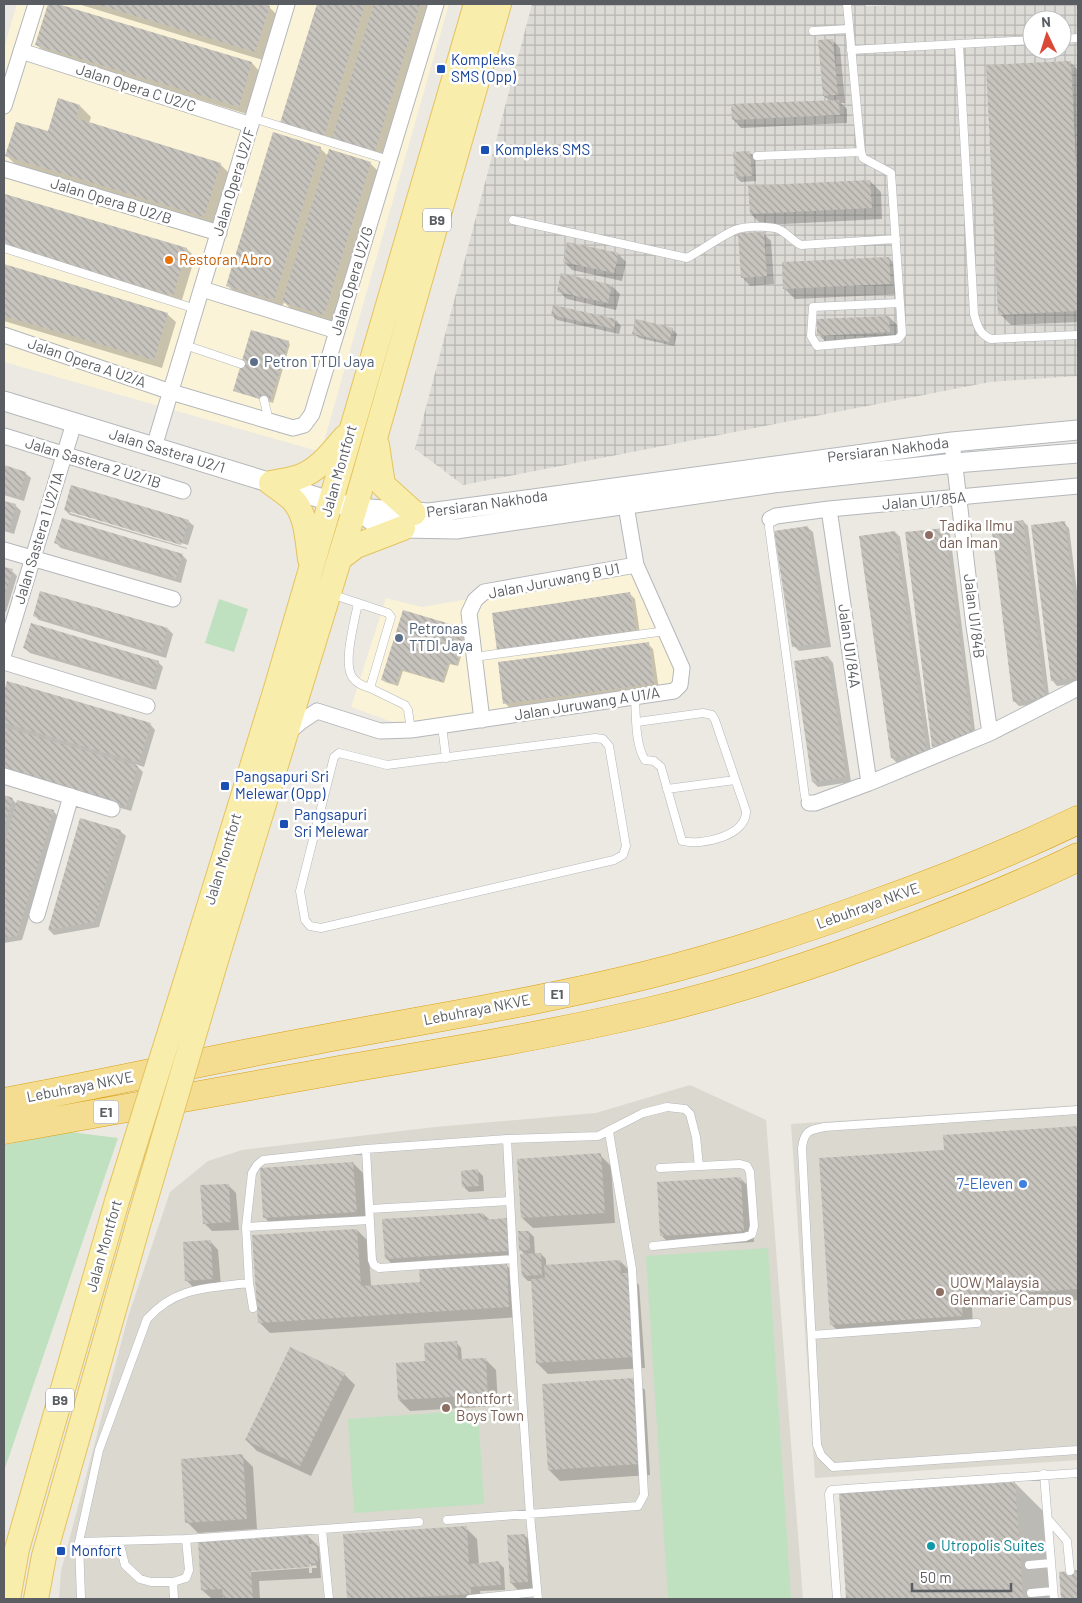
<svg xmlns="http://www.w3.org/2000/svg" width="1082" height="1603" viewBox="0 0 1082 1603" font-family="Barlow,sans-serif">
	<defs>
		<pattern id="industrial-grid" width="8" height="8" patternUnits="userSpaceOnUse" patternTransform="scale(1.25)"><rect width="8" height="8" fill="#dddbd6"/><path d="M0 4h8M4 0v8" fill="none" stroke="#b6b5b1"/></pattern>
		<pattern id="building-back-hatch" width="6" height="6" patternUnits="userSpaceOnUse" patternTransform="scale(1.25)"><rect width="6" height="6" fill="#c7c4be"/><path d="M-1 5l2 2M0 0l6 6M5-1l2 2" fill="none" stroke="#a5a29e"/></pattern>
	</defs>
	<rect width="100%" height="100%" fill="#ebe9e1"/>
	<!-- commercial -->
	<path fill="#faf3d7" d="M17,4H449L321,452L4,362V48Z
		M632,571L676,666V680L671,685L472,714L395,723L351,707L386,598L422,607Z"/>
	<!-- industrial -->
	<path fill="url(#industrial-grid)" fill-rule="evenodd" d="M532,4H865L866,6L949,4H1078V376L990,382L463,485L415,449ZM1032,20H1062V50H1032Z"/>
	<!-- education -->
	<path fill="#dbd8cf" d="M690,1085L766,1120L803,1599H59L61,1571L128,1317L170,1192L208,1161L242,1150L435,1127L596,1113Z
		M1078,1105V1460L815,1478L791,1124Z"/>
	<!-- grass -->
	<path fill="#bfe1c0" d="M219,599L248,609L234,652L205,643Z
		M70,1132L118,1138L4,1471V1145Z
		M768,1248L791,1599H668L646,1256Z
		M478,1410L484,1504L354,1513L348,1419Z"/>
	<!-- shadow -->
	<path fill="#0003" fill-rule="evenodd" d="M49,4L252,63L260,72L247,114L45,53L37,45Z
		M78,4H258L269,7L277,15L263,60Z
		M318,4H431L383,158L342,146L334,138L332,144L282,123Z
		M832,40L840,48L845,103H841L847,109V123L741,128L733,119L830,101L824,96Z
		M1071,63L1078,70V322L1011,325L1000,314Z
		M80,106L91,117L89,123L220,164L231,175L215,227L18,167L7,156L48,133Z
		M320,148L328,156L370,163L378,171L332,322L292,310L284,302L282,308L236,294L228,286Z
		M749,152L755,157L756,181L741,182L736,177Z
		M870,181L881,192L882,219L762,225L751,214Z
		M6,195L187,249L195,257L181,303L4,250V202Z
		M763,233L771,241L774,284L750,286L742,277Z
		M618,254L626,262L622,281L572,270L564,262Z
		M889,258L900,269L901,294L795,299L784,288Z
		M4,265L167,314L176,322L162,368L4,321Z
		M612,286L620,294L616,310L567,299L559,291Z
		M552,315L616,320L621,326L619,334L557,320Z
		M889,317L897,325L898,340L827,343L819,335Z
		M672,329L677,334L674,346L639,338L634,333Z
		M288,342L290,344L273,403L237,392L235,390Z
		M4,467L25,473L31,478L24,501L4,495Z
		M4,502L16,506L21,511L14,534L4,531Z
		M65,510L188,521L194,526L188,545L70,511V513L187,548V549L70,515Z
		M1023,521L1028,526L1050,703L1019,706L1014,701Z
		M1064,523L1069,528L1078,599V683L1057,686L1052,680Z
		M807,527L813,532L831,647L799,651L794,646Z
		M945,529L950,534L976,738L938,751L933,746Z
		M895,532L900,537L932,758L897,763L892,758L860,537Z
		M55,542L182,555L187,560L181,583L61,548Z
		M4,568L12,571L17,576L6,612L4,611Z
		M630,594L635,599L640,634L503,655L498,649Z
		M403,611L469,632L458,666L450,664L444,683L403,671L398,686L385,682L382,679Z
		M34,615L168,629L173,634L166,658L39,620Z
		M648,644L653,649L659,689L510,708L505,703Z
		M24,648L158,662L163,667L156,690L30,653Z
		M828,657L833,663L851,782L818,787L813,782L796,662Z
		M8,683L150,724L155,730L144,767L135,764L143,772L131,811L4,774V696Z
		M4,797L12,799L17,804L53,811L59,817L22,940L4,943Z
		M120,831L126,836L99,927L54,935L49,930Z
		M1078,1128V1300L972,1307L973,1327L843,1336L832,1325L821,1159L945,1151L944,1136Z
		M600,1155L611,1166L615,1223L533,1228L522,1218Z
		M353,1163L364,1174L367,1222L275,1228L264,1217Z
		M478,1171L483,1176L484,1191L469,1192L464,1187Z
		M740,1178L751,1189L754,1242L673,1247L662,1236L658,1183Z
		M228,1185L236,1193L239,1230L212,1231L204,1223Z
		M483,1214L490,1220L507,1219L512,1224L514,1256L443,1266L444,1269L506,1265L514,1273L520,1317L270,1333L259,1322L357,1230L368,1241L371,1286L421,1283L420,1268L397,1269L386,1258Z
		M529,1232L534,1237L535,1254H541L546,1259V1266L620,1261L628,1269V1274L639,1285L645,1368L548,1374L537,1363L532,1281H528L523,1276L525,1255L521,1250Z
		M210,1241L218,1250L221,1286L194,1288L186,1280Z
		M456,1342L461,1348L462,1360L485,1359L496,1370L498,1406L410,1411L399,1400L427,1362Z
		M344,1374L355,1385L311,1476L257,1451L246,1440Z
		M634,1379L645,1390L650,1475L560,1481L549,1470Z
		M242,1456L253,1467L257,1529L198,1533L187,1522Z
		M1015,1483L1047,1515L1052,1599H847L841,1495Z
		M466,1528L477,1539L479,1564L499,1563L504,1568L505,1590L480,1591L481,1599H348L344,1535Z
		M524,1535L533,1543L536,1590L519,1591L511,1583Z
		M308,1536L319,1547L321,1578L259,1581L260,1599L211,1598L202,1590ZM311,1563V1566L316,1565L317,1568H312V1573H309V1568L251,1572L248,1570Z"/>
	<!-- building -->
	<path fill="url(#building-back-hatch)" d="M48,4H58L252,62L239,107L35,45Z
		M96,4H263L270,6L255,52Z
		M317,4H365L324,136L280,123Z
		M374,4H420L375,151L332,138Z
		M833,39L838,95L823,96L818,40Z
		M1071,61L1078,204V311L998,315L986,65Z
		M58,98L80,105L76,118L221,163L204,217L5,156L16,122L48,131Z
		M839,100L840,115L732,120L731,104Z
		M273,132L321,147L274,300L226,286Z
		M329,149L371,162L324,315L282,302Z
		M750,151L752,176L735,177L733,152Z
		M870,180L872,208L750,214L748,186Z
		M5,194L187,248L173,296L4,245Z
		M764,232L767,276L741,278L738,233Z
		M567,242L619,253L614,273L563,262Z
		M889,257L891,284L783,289L782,262Z
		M4,264L168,313L154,360L4,316Z
		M561,273L612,285L608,303L557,292Z
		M553,305L616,319L614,329L551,315Z
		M889,316L890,332L817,336V319Z
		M636,319L673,328L669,342L632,334Z
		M251,330L289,341L270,402L233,391Z
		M4,465L26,472L19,497L4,492Z
		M71,485L189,520L181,545L64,510Z
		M4,501L16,504L9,530L4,528Z
		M62,518L183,554L176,578L54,543Z
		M1023,520L1045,698L1013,702L991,524Z
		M1065,521L1078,631V678L1051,681L1031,525Z
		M808,526L826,642L792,647L774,531Z
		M945,528L972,733L932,747L905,532Z
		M895,531L927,753L891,758L859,536Z
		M4,567L13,569L4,598Z
		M40,591L168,628L161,653L33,616Z
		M630,592L636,630L497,650L492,613Z
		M403,610L467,629L456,665L448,663L442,682L401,669L396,684L381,680Z
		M31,623L159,661L151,686L23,648Z
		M649,642L654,684L503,704L498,662Z
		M828,656L846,777L812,782L794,661Z
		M7,681L151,723L139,763L4,723V692Z
		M4,727L138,766L126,807L4,771Z
		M4,795L13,798L4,828Z
		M17,800L54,810L17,936L4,938V846Z
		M80,818L121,830L94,922L48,930Z
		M1078,1126V1289L961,1297L963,1316L830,1325L819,1158L944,1150L943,1135Z
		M601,1153L605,1213L521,1218L517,1159Z
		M353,1162L357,1212L263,1218L260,1168Z
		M478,1169L479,1186L462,1187L461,1171Z
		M741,1177L744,1231L660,1236L657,1182Z
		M229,1184L231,1222L203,1224L200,1185Z
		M483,1213L484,1220L507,1218L509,1251L385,1259L382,1219Z
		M357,1229L361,1286L420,1282L419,1269L507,1264L509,1307L258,1323L252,1235Z
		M518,1231H529L530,1250L519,1251Z
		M211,1240L213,1279L185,1281L183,1242Z
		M541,1253L542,1275L522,1276L520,1254Z
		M620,1260L621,1273H629L634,1357L536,1363L531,1279L545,1278L544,1265Z
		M457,1341L458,1359L486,1358L488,1395L398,1400L396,1363L425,1361L424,1343Z
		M290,1347L345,1373L300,1466L245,1440Z
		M634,1378L640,1464L548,1470L542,1384Z
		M243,1454L247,1519L185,1523L181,1459Z
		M1015,1482L1023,1599H846L839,1493Z
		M467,1526L469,1564L499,1561L501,1585L471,1587V1594L388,1599H347L343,1534Z
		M525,1534L528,1582L510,1583L507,1535Z
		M308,1535L309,1544L317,1543L318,1563L310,1564V1567L251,1571L253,1599H223L222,1589L201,1590L198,1542Z
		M1078,1570V1599H1061L1059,1572Z"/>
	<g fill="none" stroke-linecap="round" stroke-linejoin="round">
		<!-- service casing -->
		<g stroke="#b4b7bb" stroke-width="9">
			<path id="service" d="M847,4L861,152L863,158L891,173L900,303
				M813,31L849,29
				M1062,39L1078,38
				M959,45L974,314C977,325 979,334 991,339L1078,335
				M851,50L1032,40
				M253,118L389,160
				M757,156L861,152
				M513,220L687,258C702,250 721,236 735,230C745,226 764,226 775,228C785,230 791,240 801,245L896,239
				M4,248L196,309
				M900,303L902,334L898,339L817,346L811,336L813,307Z
				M185,345L241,364
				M264,400L269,421
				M770,519L769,527L805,797L809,803
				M331,594L388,613L391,617L370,688L405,705L408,710L411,730
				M358,603C355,620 342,665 353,678C357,684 364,686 370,688
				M474,657L666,631
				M635,697C636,715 635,745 645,760L654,761L661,767L682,841C701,846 747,836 746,811L715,720L712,715L703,713L637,722
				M442,726L446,758
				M595,738L603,739L609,746L626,846L623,855L614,860L321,928L310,926L305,920L300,891L334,757L339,753L387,765Z
				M667,789L735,780
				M1078,1110L824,1127C809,1130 804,1131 802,1148L817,1445L821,1455L833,1467L1078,1450
				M507,1139L514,1276L530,1515L538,1599
				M366,1149L372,1260L374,1265L379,1268L513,1259
				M370,1209L510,1201
				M246,1227L370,1220
				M653,1246L745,1237L752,1234L754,1226L750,1172L747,1166L740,1164L660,1168
				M253,1308L249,1283L246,1227L252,1173L257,1165L263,1160L366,1149L507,1139L598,1136L643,1113L667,1107L685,1109L690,1114L696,1137L699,1166
				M812,1335L977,1323
				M1044,1474L1054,1599
				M1048,1519L1067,1541L1070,1571
				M447,1520L638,1506L644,1495L632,1269L609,1132
				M322,1530L329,1599
				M119,1541L125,1565L140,1579L151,1582H173L174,1599
				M79,1542L186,1539L419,1522
				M1029,1565L1051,1563
				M173,1582L186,1578L189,1570L186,1539
				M1031,1593L1053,1591
				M81,1599L79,1542L99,1450L147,1319C176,1286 209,1288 249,1283
				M470,1599L537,1592
				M837,1599L829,1494L831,1490L1078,1473"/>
		</g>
		<!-- minor casing -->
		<g stroke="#b4b7bb" stroke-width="17">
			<path id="minor" d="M21,51L251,125
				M4,106L36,4
				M4,169L219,233
				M202,289L337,331
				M4,335L171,392L269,421L293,428L304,425L312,414L436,4
				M4,436L183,491
				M952,442L974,626L990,733
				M154,447L287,4
				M829,509L869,783
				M770,519L776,516L829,509L1078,486
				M4,550L173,599
				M4,653L74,423
				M4,662L147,706
				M317,711L380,731L411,730L674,691L680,685L682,668L636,565L624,494
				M482,720L469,613L475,600L484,592L636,565
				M286,734L302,721L317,711
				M4,776L112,809
				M809,803H815L869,783L990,733L1078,688
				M37,915L71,796"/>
		</g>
		<!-- tertiary casing -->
		<g stroke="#b4b7bb" stroke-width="21">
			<path id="tertiary" d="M4,401L330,501L355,508L429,513L952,442L1078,430
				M355,508L374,522L403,528L456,529L773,483L955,463L1078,453"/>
		</g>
		<!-- primary casing -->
		<g stroke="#e5c360" stroke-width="26">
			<path id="primary" d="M377,445L383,485L414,513
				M271,483C281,481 291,480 299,477C319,470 332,452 345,437
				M271,483C278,488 285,493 291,498C307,513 307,539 310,559
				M340,558L356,546L403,528
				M195,952L275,692L476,4
				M217,957L355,508L499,4
				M8,1599L17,1549L117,1201
				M36,1599L44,1556L140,1218"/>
		</g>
		<!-- motorway casing -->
		<g stroke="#daa012" stroke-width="29">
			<path id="motorway" d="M4,1102C109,1083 212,1059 317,1040C427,1019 538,1002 647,975C723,956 797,932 871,905C942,880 1011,852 1078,820
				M4,1130C118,1110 231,1089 345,1069C446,1052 548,1035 647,1012C740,990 830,960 919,925C973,904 1026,883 1078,857"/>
		</g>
		<!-- service -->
		<use href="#service" stroke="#fff" stroke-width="8"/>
		<!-- minor -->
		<use href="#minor" stroke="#fff" stroke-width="15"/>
		<!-- tertiary -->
		<use href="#tertiary" stroke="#fff" stroke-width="19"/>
		<!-- primary -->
		<use href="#primary" stroke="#f8edaa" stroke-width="24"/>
		<!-- motorway -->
		<use href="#motorway" stroke="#f4dd90" stroke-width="28"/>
		<!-- primary-bridge casing -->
		<g stroke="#e5c360" stroke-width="26" stroke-linecap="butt">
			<path id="primary-bridge" d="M117,1201L195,952
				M140,1218L217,957"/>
		</g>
		<!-- primary-bridge -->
		<use href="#primary-bridge" stroke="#f8edaa" stroke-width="24"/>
	</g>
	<!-- markers -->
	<g fill="#1a4fb4" stroke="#fff" stroke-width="2">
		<rect x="436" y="64" width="10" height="10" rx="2.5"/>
		<rect x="480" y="145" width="10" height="10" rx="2.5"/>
		<rect x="220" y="781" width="10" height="10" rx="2.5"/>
		<rect x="279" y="819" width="10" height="10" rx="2.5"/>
		<rect x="56" y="1546" width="10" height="10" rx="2.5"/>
	</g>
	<circle fill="#e8710a" stroke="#fff" stroke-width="2" cx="169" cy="260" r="5"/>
	<g fill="#5c6f8a" stroke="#fff" stroke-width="2">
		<circle cx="254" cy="362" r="5"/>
		<circle cx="399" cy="638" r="5"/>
	</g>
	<g fill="#8d6e63" stroke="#fff" stroke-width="2">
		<circle cx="929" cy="535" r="5"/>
		<circle cx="940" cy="1292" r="5"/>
		<circle cx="446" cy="1408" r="5"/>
	</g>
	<circle fill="#3f7fe0" stroke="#fff" stroke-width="2" cx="1023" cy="1184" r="5"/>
	<circle fill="#0f9aa8" stroke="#fff" stroke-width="2" cx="931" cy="1546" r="5"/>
	<g text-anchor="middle" stroke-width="5" stroke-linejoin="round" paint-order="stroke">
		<!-- shield labels -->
		<g fill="#fff" stroke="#8c8e90" stroke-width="1">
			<rect x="423" y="208.5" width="28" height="23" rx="4"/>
			<rect x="544.5" y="982.5" width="25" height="23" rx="4"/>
			<rect x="93.5" y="1100.5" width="25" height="23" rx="4"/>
			<rect x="46" y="1388.5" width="28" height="23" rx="4"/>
		</g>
		<g font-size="14" font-weight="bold" fill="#5a5d61">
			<text x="437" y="225">B9</text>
			<text x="557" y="999">E1</text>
			<text x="106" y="1117">E1</text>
			<text x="60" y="1405">B9</text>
		</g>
		<!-- transit labels -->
		<g font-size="15" fill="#164399" stroke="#fff" text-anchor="start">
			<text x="451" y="65">Kompleks<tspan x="451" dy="17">SMS (Opp)</tspan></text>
			<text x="495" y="155">Kompleks SMS</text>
			<text x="235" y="782">Pangsapuri Sri<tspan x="235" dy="17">Melewar (Opp)</tspan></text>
			<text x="294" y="820">Pangsapuri<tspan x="294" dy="17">Sri Melewar</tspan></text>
			<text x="71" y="1556">Monfort</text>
		</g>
		<!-- street labels -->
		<g font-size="15" fill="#5a5d61" stroke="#fff">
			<text transform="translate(136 88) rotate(18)" y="5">Jalan Opera C U2/C</text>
			<text transform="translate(234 182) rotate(-73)" y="5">Jalan Opera U2/F</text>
			<text transform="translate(111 201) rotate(17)" y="5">Jalan Opera B U2/B</text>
			<text transform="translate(352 281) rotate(-73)" y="5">Jalan Opera U2/G</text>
			<text transform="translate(87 363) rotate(19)" y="5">Jalan Opera A U2/A</text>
			<text transform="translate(888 450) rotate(-7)" y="5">Persiaran Nakhoda</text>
			<text transform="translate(167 451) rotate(17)" y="5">Jalan Sastera U2/1</text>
			<text transform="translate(93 463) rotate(17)" y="5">Jalan Sastera 2 U2/1B</text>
			<text transform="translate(339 471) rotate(-74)" y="5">Jalan Montfort</text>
			<text transform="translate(924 501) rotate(-5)" y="5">Jalan U1/85A</text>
			<text transform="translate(487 504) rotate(-8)" y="5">Persiaran Nakhoda</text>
			<text transform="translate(39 538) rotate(-73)" y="5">Jalan Sastera 1 U2/1A</text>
			<text transform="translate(554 581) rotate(-11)" y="5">Jalan Juruwang B U1</text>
			<text transform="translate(974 616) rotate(83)" y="5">Jalan U1/84B</text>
			<text transform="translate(849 646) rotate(82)" y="5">Jalan U1/84A</text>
			<text transform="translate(587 704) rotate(-9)" y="5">Jalan Juruwang A U1/A</text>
			<text transform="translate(223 859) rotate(-73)" y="5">Jalan Montfort</text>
			<text transform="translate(868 906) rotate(-20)" y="5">Lebuhraya NKVE</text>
			<text transform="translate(477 1010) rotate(-11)" y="5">Lebuhraya NKVE</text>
			<text transform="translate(80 1087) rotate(-11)" y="5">Lebuhraya NKVE</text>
			<text transform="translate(104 1246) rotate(-74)" y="5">Jalan Montfort</text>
		</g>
		<!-- food labels -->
		<g font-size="15" fill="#c56008" stroke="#fff" text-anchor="start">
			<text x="179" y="265">Restoran Abro</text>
		</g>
		<!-- service labels -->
		<g font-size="15" fill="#4e5e75" stroke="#fff" text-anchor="start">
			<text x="264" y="367">Petron TTDI Jaya</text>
			<text x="409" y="634">Petronas<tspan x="409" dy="17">TTDI Jaya</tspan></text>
		</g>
		<!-- education labels -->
		<g font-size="15" fill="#785e54" stroke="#fff" text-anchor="start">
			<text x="939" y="531">Tadika Ilmu<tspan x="939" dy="17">dan Iman</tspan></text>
			<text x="950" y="1288">UOW Malaysia<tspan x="950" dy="17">Glenmarie Campus</tspan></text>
			<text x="456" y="1404">Montfort<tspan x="456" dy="17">Boys Town</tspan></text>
		</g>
		<!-- shop labels -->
		<g font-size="15" fill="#366cbe" stroke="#fff" text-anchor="end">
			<text x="1013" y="1189">7-Eleven</text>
		</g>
		<!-- culture labels -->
		<g font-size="15" fill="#0d838f" stroke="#fff" text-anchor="start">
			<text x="941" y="1551">Utropolis Suites</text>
		</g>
	</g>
	<!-- border -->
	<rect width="1082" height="1603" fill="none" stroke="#5a5d61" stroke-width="10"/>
	<!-- north arrow -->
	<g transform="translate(1047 35) rotate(356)"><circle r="24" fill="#ffffff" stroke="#bdbec0"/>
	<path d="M0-4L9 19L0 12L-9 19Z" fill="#da4938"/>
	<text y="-8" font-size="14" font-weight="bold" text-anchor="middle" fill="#5a5d61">N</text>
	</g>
	<!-- scale -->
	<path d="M912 1583v8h99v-8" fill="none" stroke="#5a5d61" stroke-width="2.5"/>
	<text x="920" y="1583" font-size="15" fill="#5a5d61" stroke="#ffffff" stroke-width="4" paint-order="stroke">50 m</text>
</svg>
